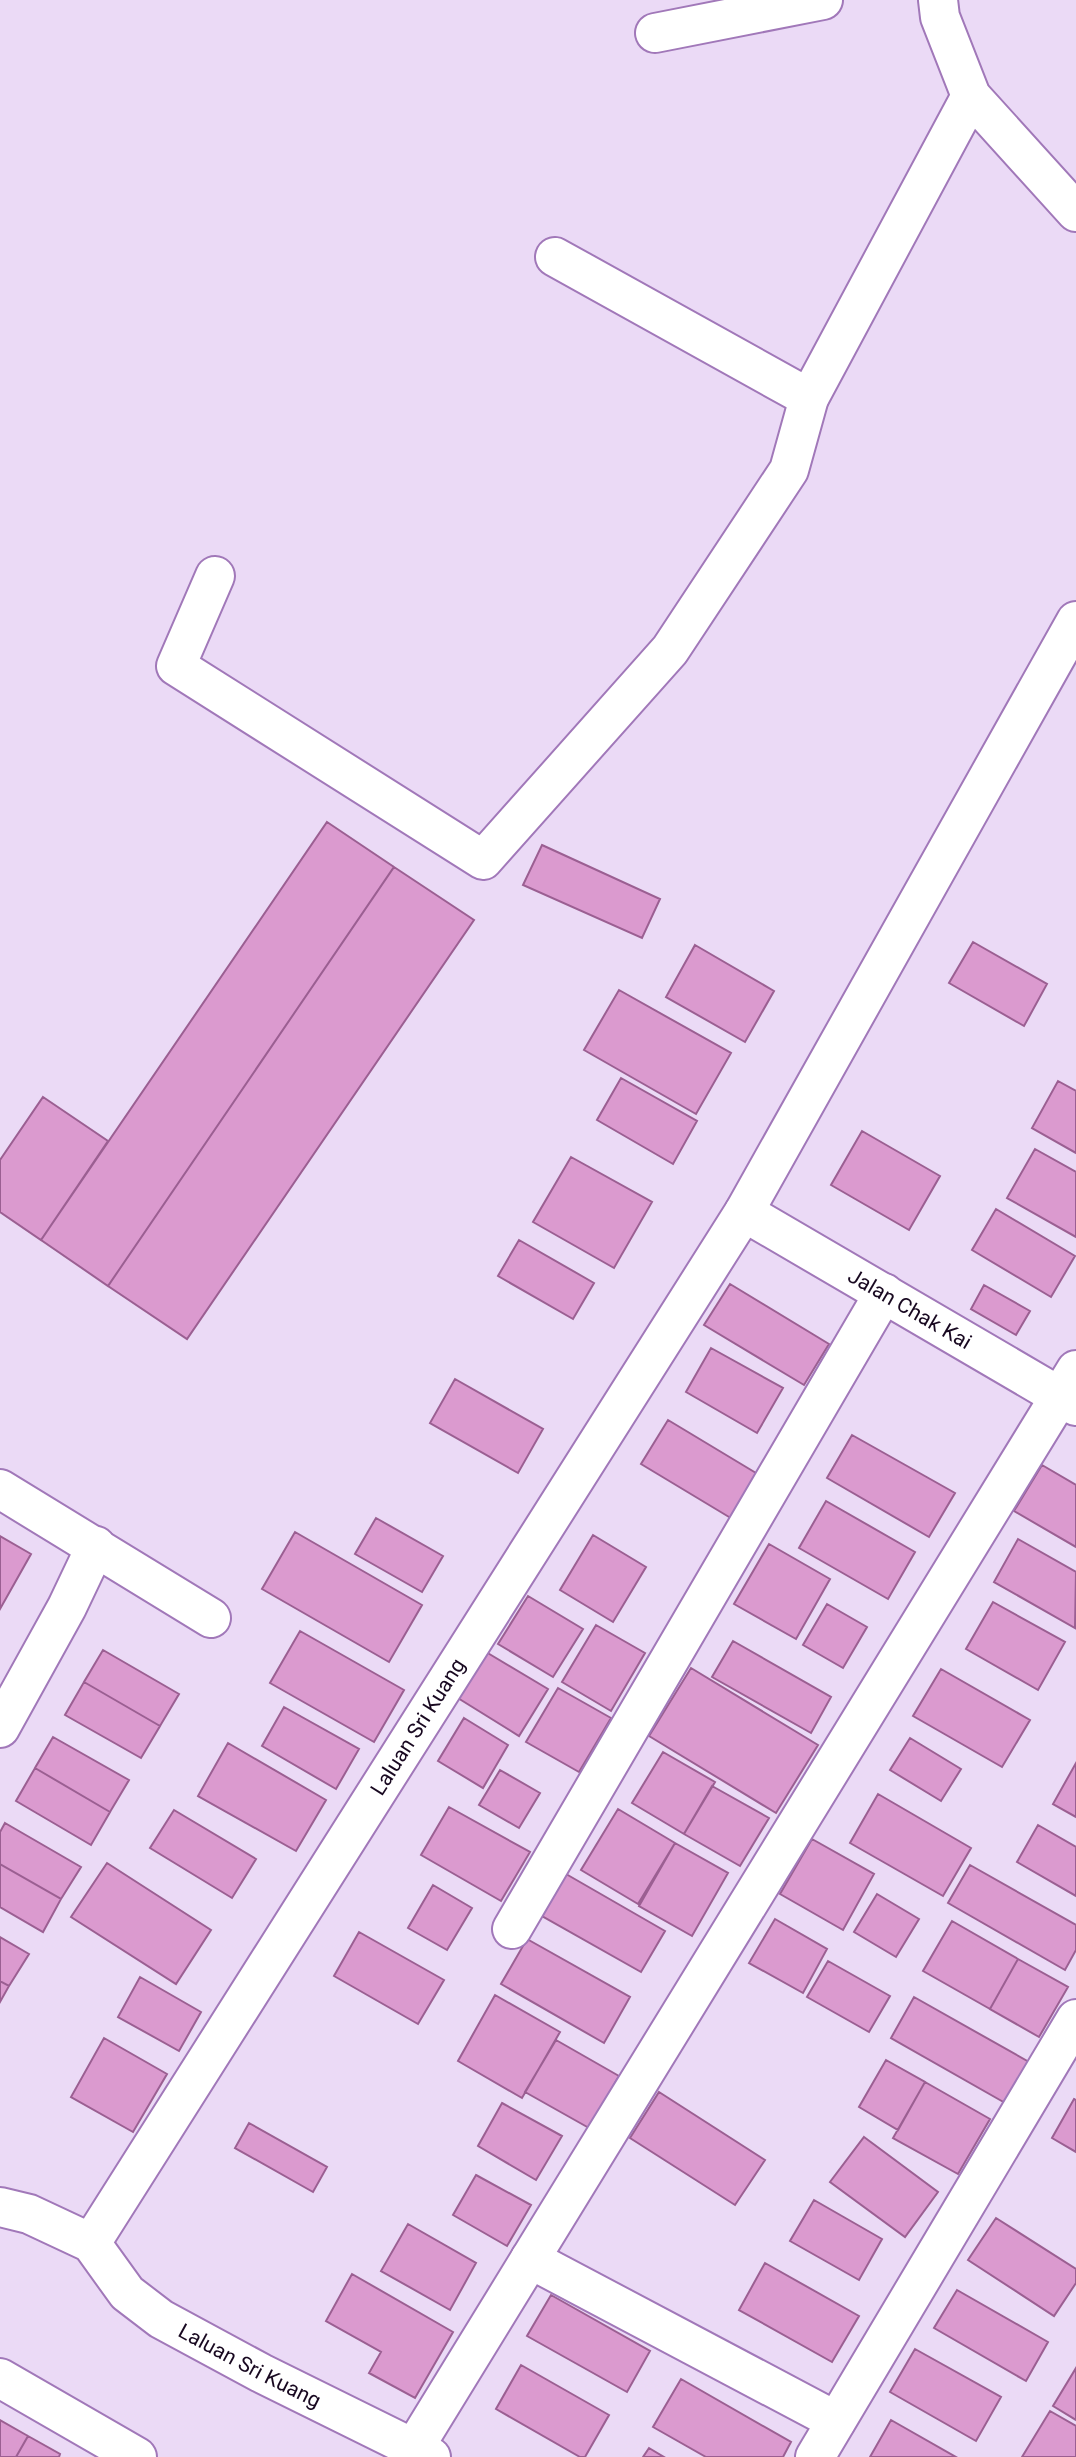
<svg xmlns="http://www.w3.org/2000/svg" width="1076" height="2457" viewBox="0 0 1076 2457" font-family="Roboto,sans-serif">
	<rect width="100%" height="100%" fill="#ebdaf6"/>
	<!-- building -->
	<path fill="#db9acf" stroke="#9b5f92" stroke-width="2" d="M327,822L394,867L108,1286L41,1240Z
		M542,845L660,899L642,938L523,885Z
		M394,867L474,920L187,1339L108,1286Z
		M973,942L1047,984L1024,1026L949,983Z
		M695,945L774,991L745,1042L666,997Z
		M619,990L731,1053L696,1114L584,1050Z
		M621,1078L697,1121L673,1164L597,1120Z
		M1058,1081L1076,1091V1153L1032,1128Z
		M43,1097L108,1141L41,1240L0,1212V1160Z
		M862,1131L940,1176L909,1230L831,1185Z
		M1035,1149L1076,1172V1237L1007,1198Z
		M571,1157L652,1202L614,1268L533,1222Z
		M996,1209L1075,1256L1051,1297L972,1250Z
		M519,1240L594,1283L573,1319L498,1276Z
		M730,1284L829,1344L804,1385L704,1325Z
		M984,1285L1030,1311L1016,1335L971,1309Z
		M711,1348L783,1388L757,1433L686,1392Z
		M455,1379L543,1429L518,1473L430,1423Z
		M668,1420L761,1476L734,1520L641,1464Z
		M852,1435L955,1493L929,1537L827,1478Z
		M1042,1465L1076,1485V1547L1014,1511Z
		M826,1501L915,1552L888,1599L799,1548Z
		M376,1518L443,1556L422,1592L355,1554Z
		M295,1532L422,1605L389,1662L262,1589Z
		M593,1535L646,1567L613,1622L560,1590Z
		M0,1536L31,1554L0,1609Z
		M1018,1539L1076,1572L1075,1628L994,1582Z
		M769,1544L830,1579L796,1639L734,1604Z
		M528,1596L583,1629L553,1677L498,1644Z
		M993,1602L1065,1642L1038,1690L966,1649Z
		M827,1604L867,1627L843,1668L803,1645Z
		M596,1625L645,1653L611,1711L562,1682Z
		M300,1631L404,1690L374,1742L270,1683Z
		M733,1641L831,1697L811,1733L712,1677Z
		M481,1649L548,1689L519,1736L453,1695Z
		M103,1650L179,1694L160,1726L84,1682Z
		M691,1668L818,1745L776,1813L649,1736Z
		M941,1669L1030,1720L1002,1767L913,1716Z
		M84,1682L160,1726L141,1758L65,1715Z
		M558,1688L611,1718L579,1772L526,1742Z
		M284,1707L359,1749L336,1789L262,1746Z
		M464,1718L508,1745L483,1788L438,1761Z
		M53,1737L129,1780L110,1812L35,1768Z
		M910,1738L961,1769L941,1801L890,1770Z
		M228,1743L326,1800L296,1851L198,1796Z
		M663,1752L715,1782L684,1834L632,1803Z
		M1076,1763V1817L1053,1804Z
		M35,1768L110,1812L91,1845L16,1801Z
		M500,1770L540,1793L519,1828L479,1805Z
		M712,1786L769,1818L740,1866L684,1834Z
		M878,1794L971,1848L943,1896L850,1843Z
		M449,1807L530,1852L501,1901L421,1855Z
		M618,1809L675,1843L638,1904L581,1870Z
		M174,1810L256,1859L232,1898L150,1848Z
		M5,1823L81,1867L61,1899L0,1864V1832Z
		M1038,1825L1076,1847V1896L1017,1862Z
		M812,1839L874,1874L843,1930L780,1894Z
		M675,1843L728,1873L692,1936L639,1906Z
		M107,1863L211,1930L176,1984L71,1917Z
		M0,1864L61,1899L43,1932L0,1907Z
		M970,1865L1076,1925V1950L1065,1970L948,1903Z
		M566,1874L665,1931L641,1972L542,1916Z
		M433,1885L472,1908L447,1950L408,1928Z
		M877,1894L919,1919L896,1957L854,1932Z
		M775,1919L827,1949L803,1993L749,1963Z
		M952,1921L1018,1959L990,2009L923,1971Z
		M359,1932L444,1980L418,2024L334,1976Z
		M0,1937L29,1954L9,1986L0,1981Z
		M527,1939L630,1997L604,2043L501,1984Z
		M1018,1959L1068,1987L1039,2037L990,2009Z
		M828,1961L890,1996L869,2032L807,1997Z
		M140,1977L201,2012L179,2051L118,2017Z
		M0,1981L9,1986L0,2002Z
		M495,1995L560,2032L522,2098L458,2061Z
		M914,1997L1038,2067L1014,2108L891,2038Z
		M104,2038L167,2074L133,2132L71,2097Z
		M556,2040L619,2076L589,2128L525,2092Z
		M886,2060L925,2082L898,2130L859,2107Z
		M925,2082L990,2119L958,2174L893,2138Z
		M659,2092L765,2160L735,2205L630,2138Z
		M1074,2099L1076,2100V2152L1052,2138Z
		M502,2103L562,2136L536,2180L478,2146Z
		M249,2123L327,2167L313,2192L235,2148Z
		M864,2137L938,2192L905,2237L830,2182Z
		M476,2175L531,2205L507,2246L453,2215Z
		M814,2200L882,2239L859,2280L790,2241Z
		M996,2218L1076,2269V2283L1054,2316L968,2260Z
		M408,2224L476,2263L450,2310L381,2271Z
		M765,2263L859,2316L832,2362L739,2310Z
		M352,2274L453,2332L415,2398L369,2373L381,2352L326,2321Z
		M957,2290L1048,2342L1026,2381L934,2328Z
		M551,2295L650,2351L627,2392L527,2336Z
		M915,2349L1001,2397L976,2441L890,2392Z
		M521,2365L609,2415L585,2457H580L496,2409Z
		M1076,2368V2420L1053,2406Z
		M681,2379L791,2442L783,2457H706L653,2427Z
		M1050,2411L1076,2426V2457H1022Z
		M0,2420L28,2436L16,2457H0Z
		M891,2420L956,2457H870Z
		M28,2436L60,2454L59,2457H16Z
		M649,2448L664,2457H643Z"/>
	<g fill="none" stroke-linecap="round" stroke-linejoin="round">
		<!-- minor casing -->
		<g stroke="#a178b9" stroke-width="42">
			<g id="minor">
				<path d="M938,0L940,17L971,96L1076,212"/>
				<path d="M655,33L823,0"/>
				<path d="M555,257L809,398"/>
				<path d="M215,576L176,666L483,860L670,650L789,470L809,398L971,96"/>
				<path id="s1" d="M744,1212L1076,1406"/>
				<path d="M0,1489L211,1618"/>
				<path d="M0,1728L67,1607L96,1546"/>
				<path d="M512,1929L884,1293"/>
				<path id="s2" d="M0,2207L29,2214L91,2243L127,2293L161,2319L261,2373L431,2457"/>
				<path id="s3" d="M91,2243L744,1212L1076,621"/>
				<path d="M530,2259L836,2421"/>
				<path d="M0,2378L137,2457"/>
				<path d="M414,2448L1076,1370"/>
				<path d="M815,2457L1076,2019"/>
			</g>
		</g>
		<!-- minor -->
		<use href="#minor" stroke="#fff" stroke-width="38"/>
	</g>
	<g text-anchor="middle" stroke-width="6" stroke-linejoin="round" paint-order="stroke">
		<!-- street labels -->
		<g font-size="21" fill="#180820" stroke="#f4ebf9">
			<text dy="7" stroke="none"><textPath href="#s1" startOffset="192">Jalan Chak Kai</textPath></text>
			<text dy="7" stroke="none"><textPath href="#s3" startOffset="611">Laluan Sri Kuang</textPath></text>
			<text dy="7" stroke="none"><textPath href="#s2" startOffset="303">Laluan Sri Kuang</textPath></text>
		</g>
	</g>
</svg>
